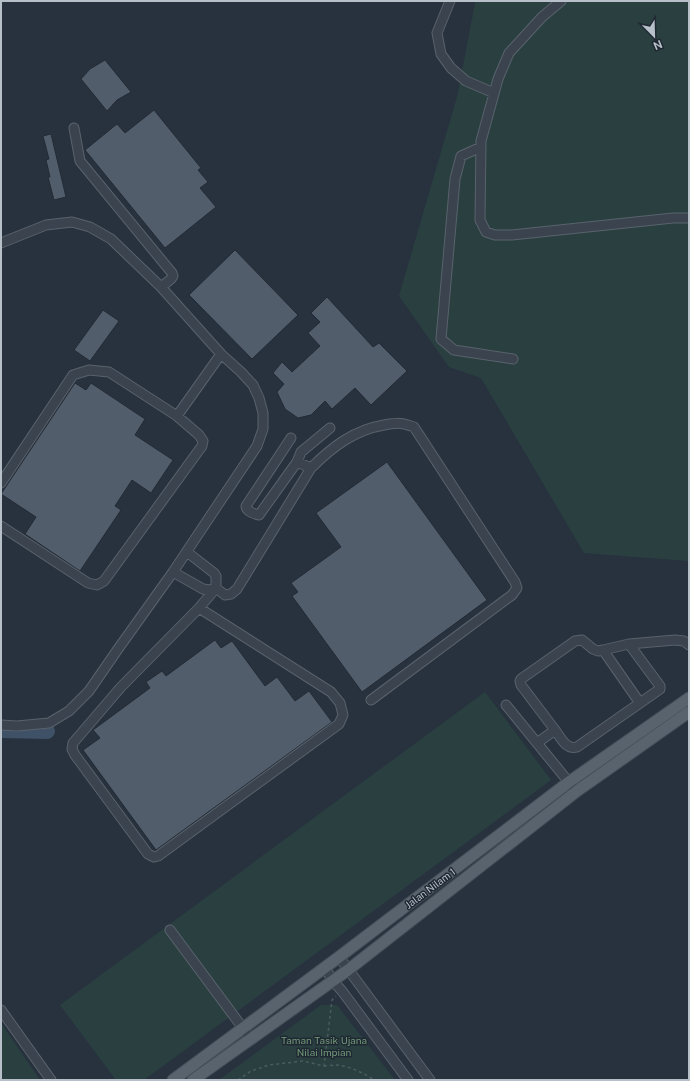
<svg xmlns="http://www.w3.org/2000/svg" width="690" height="1081" viewBox="0 0 690 1081" font-family="'Public Sans',sans-serif">
	<rect width="100%" height="100%" fill="#27323e"/>
	<!-- green -->
	<path fill="#2a4040" d="M476,1H689V561L584,553L481,378L449,367L399,296L457,97L475,3Z
		M485,692L551,780L144,1080H116L60,1005Z
		M321,1005H337L395,1080H219Z
		M1,1023L40,1080H1Z"/>
	<g fill="none" stroke-linecap="round" stroke-linejoin="round">
		<!-- river -->
		<path stroke="#3e5166" stroke-width="16" d="M1,730L47,731"/>
	</g>
	<!-- building -->
	<path fill="#525d6c" stroke="#222b35" d="M105,60L131,92L117,100L107,111L81,79L90,69Z
		M154,110L201,168L198,170L208,182L200,188L216,207L165,248L85,150L117,124L125,133Z
		M51,134L66,197L54,200L48,177H50L46,160L49,159L43,136Z
		M235,250L298,315L252,359L189,295Z
		M327,297L373,347L379,343L407,371L371,405L355,388L332,409L325,401L311,415L298,418L285,409L277,392L284,384L273,373L282,362L292,372L320,346L308,333L320,322L311,313Z
		M103,310L119,321L90,361L74,350Z
		M75,383L86,390L91,383L145,419L135,435L173,460L151,493L132,480L115,506L121,510L80,571L25,534L36,517L1,494Z
		M387,462L487,600L362,692L292,596L298,592L291,583L341,547L316,513Z
		M215,640L221,648L232,641L265,686L277,677L295,701L309,691L332,722L156,850L83,750L100,738L93,730L150,688L146,682L162,671L166,676Z"/>
	<g fill="none" stroke-linecap="round" stroke-linejoin="round">
		<!-- minor casing -->
		<g stroke="#59626c" stroke-width="11">
			<path id="minor" d="M450,1L437,33L441,54L451,68L466,81L494,93
				M561,1L542,17L509,53L498,79L481,141L480,220L486,232L495,235H512L673,218H689
				M74,128L80,161L172,273L173,276L171,279L161,287
				M481,147L461,156L455,179L441,339L454,350L513,359
				M1,243L46,225L72,222L90,227L111,239L161,287L221,354L241,372L253,385L259,398L263,413V429L257,446L173,572L118,649L89,691L69,711L49,723L17,726L1,725
				M291,438L246,506C246,511 254,514 259,515L297,462L311,468
				M297,462L301,452L330,428
				M1,483L73,375L89,370L109,372L177,416L221,354
				M1,526L88,583L97,585L104,581L202,446L203,441L199,435L177,416
				M187,552L214,573L216,576V588L199,608L121,687L73,743L72,749L75,755L148,854L154,857L158,856L339,724L343,715L340,703L331,692L199,608
				M173,572L203,589L209,590L216,588
				M216,588L225,595L231,594L237,589L311,468C332,447 354,430 384,425C397,423 402,422 414,427L515,582L517,588L512,595L371,700
				M603,650L640,703
				M506,705L572,786
				M555,730L521,685L520,681L521,679L575,641L582,640L593,649L598,651L603,650L629,644L675,640L684,641L689,645
				M537,743L555,730C561,738 566,750 577,747L660,689V686L629,644
				M170,930L251,1039
				M339,957L430,1080
				M325,968L333,981L342,991L408,1080
				M1,1010L51,1080"/>
		</g>
		<!-- major casing -->
		<g stroke="#444d57" stroke-width="13">
			<path id="major" d="M173,1080L339,957L569,782L689,698
				M193,1080L348,970L577,791L689,712"/>
		</g>
		<!-- path -->
		<path stroke="#495c5e" stroke-width="1.5" stroke-dasharray="3 3" stroke-linecap="butt" d="M324,1066C328,1066 333,1065 337,1065C349,1066 364,1073 374,1080
			M238,1080L251,1071L269,1065L303,1061L324,1066L332,1000L336,996"/>
		<!-- minor -->
		<use href="#minor" stroke="#3b444e" stroke-width="9"/>
		<!-- major -->
		<use href="#major" stroke="#59636e" stroke-width="11"/>
	</g>
	<g text-anchor="middle" stroke-width="3" stroke-linejoin="round" paint-order="stroke">
		<!-- street labels -->
		<g font-size="10" fill="#b7bfc9" stroke="#202933">
			<text transform="translate(430 888) rotate(-37)" y="4">Jalan Nilam 1</text>
		</g>
		<!-- park labels -->
		<g font-size="10" fill="#709877" stroke="#202933">
			<text x="324" y="1044">Taman Tasik Ujana<tspan x="324" dy="12">Nilai Impian</tspan></text>
		</g>
	</g>
	<!-- border -->
	<rect width="690" height="1081" fill="none" stroke="#b7bfc9" stroke-width="4"/>
	<!-- north arrow -->
	<g transform="translate(654 36) rotate(157)" stroke="#202933" stroke-width="3" paint-order="stroke">
	<path d="M0-3L7 15L0 10L-7 15Z" fill="#b7bfc9"/>
	<text y="-6" font-size="11" font-weight="bold" text-anchor="middle" fill="#b7bfc9">N</text>
	</g>
</svg>
